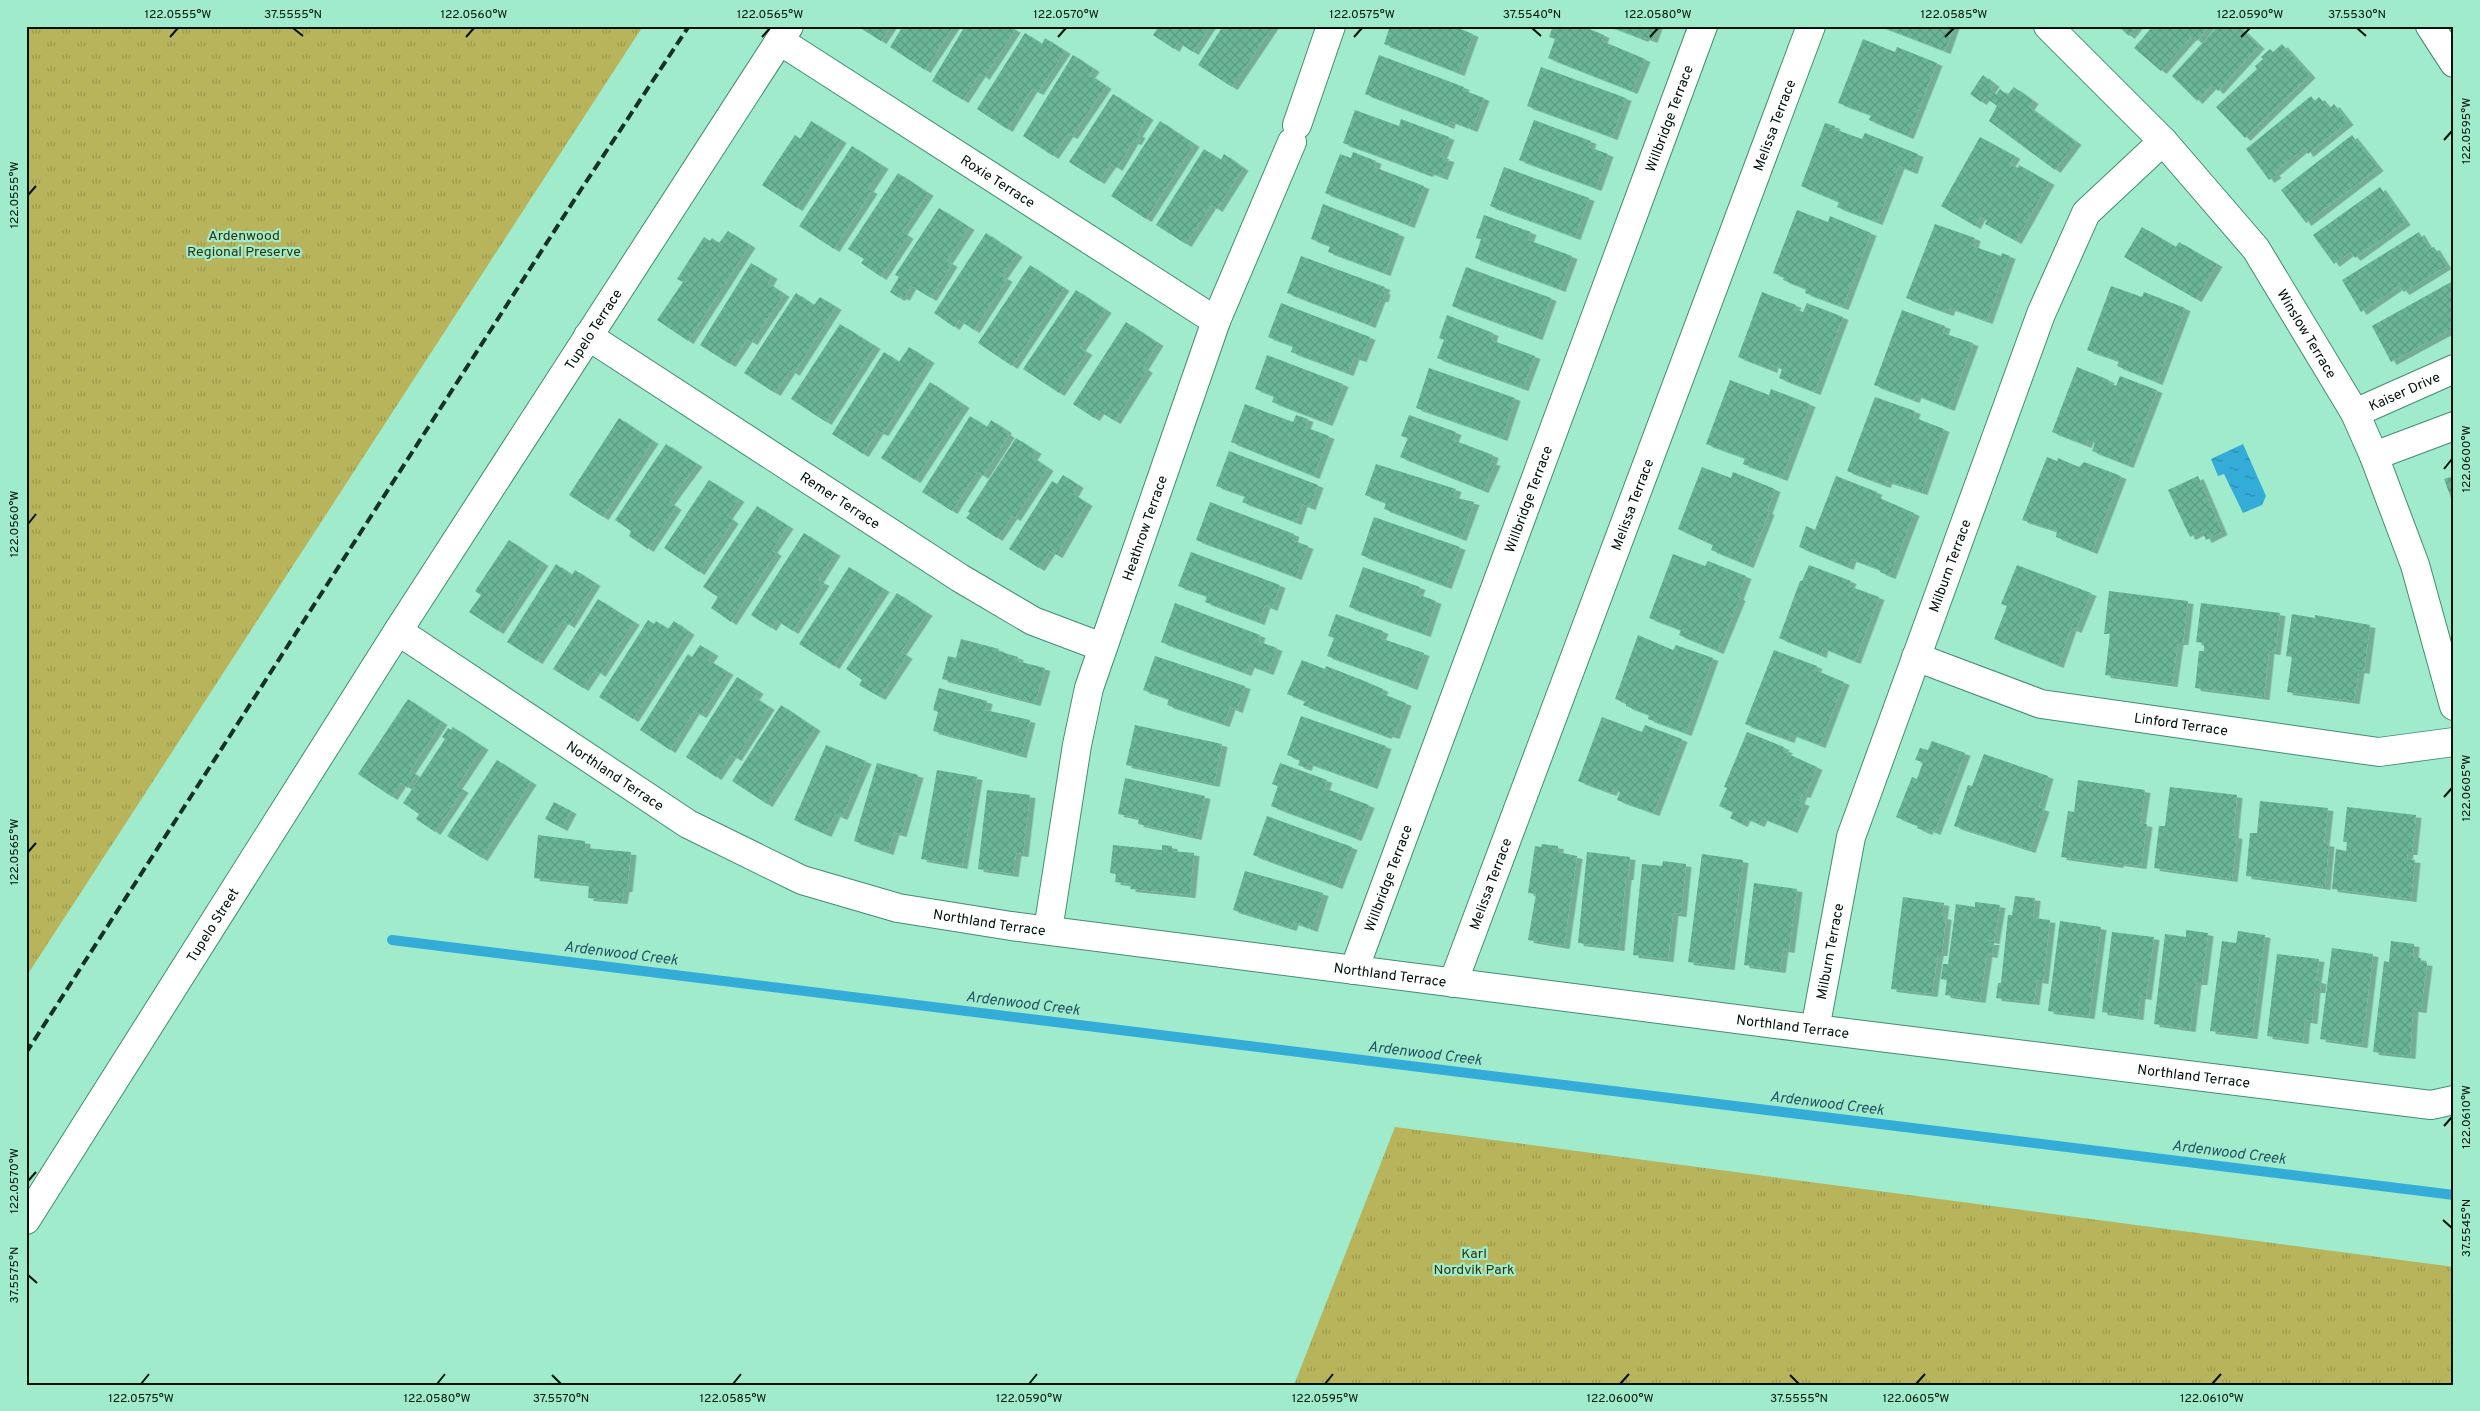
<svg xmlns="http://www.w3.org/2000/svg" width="2480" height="1411" viewBox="0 0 2480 1411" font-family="Overpass,sans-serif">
	<defs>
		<pattern id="park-tufts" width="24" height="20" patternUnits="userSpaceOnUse" patternTransform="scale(1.25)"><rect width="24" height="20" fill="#b7b45b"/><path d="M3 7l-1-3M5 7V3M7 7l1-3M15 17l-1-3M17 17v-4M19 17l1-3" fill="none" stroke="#9c9a4e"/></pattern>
		<pattern id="water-ripples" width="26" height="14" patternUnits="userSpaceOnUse" patternTransform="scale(1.25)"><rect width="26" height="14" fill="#33add8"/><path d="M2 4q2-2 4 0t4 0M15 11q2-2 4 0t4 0" fill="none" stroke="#298bad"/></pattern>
		<pattern id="building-cross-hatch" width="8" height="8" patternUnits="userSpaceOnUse" patternTransform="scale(1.25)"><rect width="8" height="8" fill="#6bb698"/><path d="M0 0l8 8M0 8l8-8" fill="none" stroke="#5b9b82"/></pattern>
		<filter id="shadow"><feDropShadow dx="5.5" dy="3" stdDeviation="0" flood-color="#0004"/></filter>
	</defs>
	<rect width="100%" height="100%" fill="#9febcc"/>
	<!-- park -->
	<path fill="url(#park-tufts)" d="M26,26H643L26,977Z
		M1395,1127L2454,1267V1385H1294Z"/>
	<!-- water -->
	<path fill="url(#water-ripples)" d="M2243,444L2266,496L2262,505L2243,513L2224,474L2218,476L2211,459Z"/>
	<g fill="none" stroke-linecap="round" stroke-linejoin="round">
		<!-- stream -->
		<path stroke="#33add8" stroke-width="10" d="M392,940L2454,1195"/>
	</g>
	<!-- building -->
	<path fill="url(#building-cross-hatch)" filter="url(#shadow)" d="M857,26H891L881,41Z
		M903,26H954L925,70L890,47Z
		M965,26H1009L1015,30L984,77L980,74L963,100L932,81Z
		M1159,26H1210L1193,52L1178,42L1174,49L1153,35Z
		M1223,26H1273L1232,87L1198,65Z
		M1390,26H1453L1473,34L1459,73L1384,44Z
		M1553,26H1582L1604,35L1602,41L1645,59L1632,91L1548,58L1555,39L1549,37Z
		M1609,26H1657L1652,40L1644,37L1643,39Z
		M1880,26H1954L1945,51Z
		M2118,26H2137L2129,36Z
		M2153,26H2209L2197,41L2192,36L2161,71L2134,48Z
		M2218,26H2238L2259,46L2218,91L2212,85L2197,101L2172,76Z
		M1025,33L1042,44L1045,38L1065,51L1038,92L1032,89L1007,129L977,109Z
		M1863,39L1895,52L1897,47L1937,63L1908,136L1869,120L1871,115L1838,103Z
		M2282,44L2310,75L2245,138L2216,107L2257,69L2255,66L2263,59L2261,57L2270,49L2273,52Z
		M1073,55L1094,69L1090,75L1106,86L1072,136L1068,134L1053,156L1023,136Z
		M1379,55L1464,87L1463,90L1484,98L1472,129L1450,121L1449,126L1365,94Z
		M1541,67L1626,98L1612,137L1527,106Z
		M1983,75L1994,84L1990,90L1996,95L2000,89L2007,95L2014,87L2033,101L2029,107L2076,142L2055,170L1989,121L1997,106L1985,97L1981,102L1970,94Z
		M1113,94L1148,117L1137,134L1140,135L1136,142L1133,141L1117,168L1111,164L1099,181L1069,162Z
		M2311,96L2315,101L2319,97L2329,109L2334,104L2348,122L2308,154L2304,148L2274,173L2276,175L2269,180L2246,149Z
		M1355,110L1399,126L1401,119L1449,137L1441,157L1449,159L1442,177L1429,172L1427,174L1343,143Z
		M1534,120L1591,141L1589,147L1608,154L1596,188L1519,160Z
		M811,121L841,140L797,208L762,185L795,135L800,139Z
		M1160,121L1194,144L1146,219L1111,196Z
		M1825,123L1835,126L1834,129L1862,139L1865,133L1918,154L1912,171L1899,166L1877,222L1837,207L1839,202L1801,186Z
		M2352,135L2378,168L2306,223L2281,190Z
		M1980,137L2015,156L2010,164L2018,168L2019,165L2049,182L2016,241L1985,224L1987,220L1980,217L1975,226L1941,206Z
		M852,146L883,166L868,189L872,191L834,249L799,226Z
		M1204,149L1221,160L1224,154L1243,168L1217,209L1211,205L1186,244L1156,225Z
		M1353,152L1376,161L1374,167L1424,186L1409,225L1325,193L1340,154L1351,158Z
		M1504,167L1589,198L1575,237L1490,206Z
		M898,173L928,193L902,232L908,236L881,277L861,263L864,259L848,249Z
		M2380,187L2405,222L2355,258L2350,252L2334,264L2313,235Z
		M1323,204L1399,234L1385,273L1328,252L1330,246L1311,239Z
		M939,208L969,227L947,261L952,264L931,298L911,286L904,298L901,296L899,298L890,292L899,277L895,275Z
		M1797,210L1828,222L1830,216L1871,233L1843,307L1805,293L1806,289L1783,280L1784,277L1773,273Z
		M1484,215L1531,232L1528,240L1572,256L1560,289L1475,258L1481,239L1476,238Z
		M1935,224L1975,238L1973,246L2001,256L2002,253L2010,256L1987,321L1950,308L1948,313L1906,298Z
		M2142,227L2176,247L2179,242L2217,264L2196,299L2124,257Z
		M728,231L750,245L688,341L657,320L683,282L677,279L704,237L710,241L712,238L719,243Z
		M2419,232L2429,249L2434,247L2446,266L2404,292L2399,286L2361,312L2342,280Z
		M986,233L1017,254L1002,276L1007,279L974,330L959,320L954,327L934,313Z
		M1301,256L1385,287L1383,291L1385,292L1383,299H1380L1370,325L1287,293Z
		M751,263L772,276L768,283L784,294L752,342L747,339L730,364L700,345Z
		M1030,265L1064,288L1012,366L978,343Z
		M1466,267L1551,298L1537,337L1452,306Z
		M2451,282L2454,287V328L2391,362L2372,326Z
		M2111,286L2142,297L2144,292L2185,308L2157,382L2117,366L2119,361L2087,350Z
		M1076,290L1106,310L1080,348L1087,352L1059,393L1023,369Z
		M1762,292L1796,305L1794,309L1803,312L1807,303L1843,317L1815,392L1779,378L1782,369L1773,365L1772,370L1738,357Z
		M796,293L814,305L820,297L836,307L794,373L790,370L775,393L744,373Z
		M1281,303L1370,337L1361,359L1354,357L1348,373L1291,352L1293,346L1268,337Z
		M1902,310L1945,326L1943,333L1973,343L1949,408L1916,395L1914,400L1874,385Z
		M1447,315L1493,333L1491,340L1535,356L1523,388L1437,358L1444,340L1439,338Z
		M1126,322L1158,343L1143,367L1147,370L1115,421L1099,411L1094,418L1073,404Z
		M840,324L875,346L826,422L791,399Z
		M909,347L929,360L883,433L878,431L863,454L832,434L884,352L899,362Z
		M1267,355L1343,384L1327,423L1272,402L1274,396L1255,389Z
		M2077,367L2109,380L2108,382L2116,386L2120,376L2157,390L2128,465L2092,451L2095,443L2088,440L2086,445L2052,432Z
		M1429,368L1515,398L1502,438L1416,408Z
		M1730,380L1769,395L1771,389L1810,404L1782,478L1743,464L1745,458L1706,444Z
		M930,382L964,405L915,480L881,458Z
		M1875,397L1915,411L1913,417L1944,429L1922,492L1887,481L1885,485L1847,471Z
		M1245,404L1293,422L1296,415L1308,419L1305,427L1329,436L1314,476L1231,442Z
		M1409,415L1456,432L1453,440L1493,455L1491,462L1495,463L1483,490L1400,457L1408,438L1401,436Z
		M970,416L987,427L991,420L1006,430L1005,432L1009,435L983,476L977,472L952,511L922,492Z
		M619,418L653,441L603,517L569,495Z
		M1016,438L1036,451L1032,457L1048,468L1015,518L1012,516L997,538L966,518L970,513L968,512Z
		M666,444L697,464L669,502L676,507L648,549L629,536L631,531L615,520Z
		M1229,451L1318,485L1310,507L1302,504L1296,522L1242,502L1245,496L1216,486Z
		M2047,457L2057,461L2058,458L2079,467L2084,462L2121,476L2092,551L2056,537L2057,531L2022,520Z
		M1376,464L1456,489L1453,497L1474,502L1461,538L1384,509L1386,503L1365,495Z
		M1702,467L1731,478L1733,472L1775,489L1767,511L1769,512L1748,565L1711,550L1713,545L1678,529Z
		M1063,475L1078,485L1073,494L1087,503L1057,555L1050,551L1039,568L1009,549L1052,481L1057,484Z
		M1836,476L1877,492L1875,496L1914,513L1890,576L1880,572L1881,570L1851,559L1848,567L1799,547L1806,526L1815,530Z
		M2198,476L2222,532L2206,540L2202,531L2190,537L2168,490Z
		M2454,476V506L2444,479Z
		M709,480L739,499L727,516L733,521L699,572L664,548Z
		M1210,502L1294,534L1292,540L1308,546L1296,577L1196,540Z
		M757,506L788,526L772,550L776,553L731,622L711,608L718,597L703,587Z
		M1374,517L1460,547L1446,586L1361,555Z
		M804,533L835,553L818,580L824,583L793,631L776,620L771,628L751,615Z
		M509,540L543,563L498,631L469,612L481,595L475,591Z
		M1191,552L1280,585L1272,608L1265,605L1259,622L1205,602L1207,596L1178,586Z
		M1673,554L1705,566L1708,561L1746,576L1738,597L1740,598L1718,651L1679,635L1681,630L1649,618Z
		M556,564L572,575L575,570L595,583L569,625L563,621L537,661L507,642Z
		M1809,565L1851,581L1849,586L1879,597L1855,661L1823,648L1821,655L1779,638L1800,581H1802Z
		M2017,565L2091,593L2076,630L2071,628L2058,665L1994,639L2007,606L2001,604Z
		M849,567L884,589L834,666L799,644Z
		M1363,567L1420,587L1417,594L1436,601L1425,634L1349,607Z
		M2109,591L2188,601L2183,642H2178L2172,684L2105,675L2110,634H2104Z
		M897,593L927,613L901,652L907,656L880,697L859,685L862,680L846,669Z
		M598,599L634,622L600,674L595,670L583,688L553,669Z
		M1175,603L1260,635L1258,641L1277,648L1268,672L1249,665L1246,673L1161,642Z
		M2201,603L2280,613L2275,652L2269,651L2264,697L2195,688L2199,651H2204V643L2196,642Z
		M1336,614L1383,631L1380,638L1424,653L1412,687L1327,656L1334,638L1328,636Z
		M2292,614L2315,618V615L2370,625L2364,671L2359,670L2354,701L2287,692L2292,657L2286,656Z
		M648,620L654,624L656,621L668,629L674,621L689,632L633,719L599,697Z
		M1638,635L1673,650L1676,645L1713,658L1686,733L1648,719L1649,715L1626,706V703L1615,699Z
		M961,639L999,649L998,651L1018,657L1017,661L1045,668L1035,703L942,679L948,656L956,658Z
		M700,645L713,653L708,660L728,672L701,715L694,711L670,750L640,730L688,654L692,657Z
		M1774,650L1817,666L1815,670L1844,682L1820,745L1791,734L1789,740L1745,724Z
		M1155,656L1245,686L1237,710L1230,707L1224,724L1167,705L1169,699L1143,690Z
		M1302,660L1325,669L1326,666L1362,680L1383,689L1381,693L1406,703L1394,736L1387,734L1386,736L1303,705L1305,701L1287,694Z
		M737,677L758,691L754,697L769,707L736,758L731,755L716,777L686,757Z
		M939,688L987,701L985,710L1030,720L1021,755L933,731L938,712L933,710Z
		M408,699L442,722L410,771L416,775L408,788L401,783L392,797L358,774Z
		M781,705L815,728L767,804L732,781Z
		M1301,716L1386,746L1372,786L1308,763L1306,768L1298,765L1300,760L1287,755Z
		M1602,717L1642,732L1645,725L1682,739L1654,813L1617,800L1620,792L1613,789L1611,793L1578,781Z
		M1135,725L1222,744L1214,784L1126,765Z
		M453,727L483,747L457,786L463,790L435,832L416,819L419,814L403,803L445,739L442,737L448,728L451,730Z
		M1747,732L1784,747L1783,749L1787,750L1786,753L1817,767L1805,795L1802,794L1799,801L1804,803L1792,830L1762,818L1759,824L1745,818L1742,824L1730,818L1733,812L1719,806L1727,788L1724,787Z
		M1932,741L1965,753L1935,832L1928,829L1927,832L1917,828L1918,826L1896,817L1912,777L1917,779L1923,762L1915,760L1920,748L1928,750Z
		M826,745L866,761L842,817L835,814L826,834L794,820Z
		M1984,754L2048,776L2039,807L2044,809L2030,850L1954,826L1968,785L1972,786Z
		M497,760L531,782L482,858L447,836Z
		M877,763L918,775L901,834L894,832L888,852L854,841Z
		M1280,763L1327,780L1324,788L1369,805L1356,838L1271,806L1278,786L1272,784Z
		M937,770L977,777L962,866L921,859Z
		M1125,778L1205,796L1196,837L1138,824L1139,818L1118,814Z
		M2078,780L2145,790L2140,823L2147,824L2141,866L2118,863V865L2061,857L2068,811L2074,812Z
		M2170,787L2237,795L2233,835L2237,836L2232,879L2154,868L2159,826H2165Z
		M987,790L1030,795L1023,854L1016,853L1013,874L978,869Z
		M2260,801L2328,808L2324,843L2329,844L2325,887L2246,876L2250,833H2257Z
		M554,802L571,811L562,828L545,819Z
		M2347,807L2416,815L2412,852H2408L2407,859L2415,860L2411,899L2332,889L2336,849L2346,851L2347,842H2343Z
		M1267,816L1352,847L1337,886L1253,855Z
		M538,835L585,841V848L631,852L627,889H624L622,901L588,898L589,884L534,878Z
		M1542,844L1558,846V852L1577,856L1564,946L1528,940L1536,894L1528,893L1535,846L1541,847Z
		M1113,845L1162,850V845L1172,846V851L1194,853L1190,895L1130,889L1131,884L1115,882L1116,874L1110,873Z
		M1587,852L1630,857L1628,877H1626L1619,948L1578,943Z
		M1702,854L1743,860L1729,967L1688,962Z
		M1663,861L1686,864L1681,914L1673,913L1668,959L1633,955L1642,864L1662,866Z
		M1245,871L1323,893L1312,929L1293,922L1291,928L1233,910Z
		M1754,883L1797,889L1789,950L1783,949L1780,970L1744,965Z
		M2015,896L2035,898L2033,918L2050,920L2043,981L2037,980L2034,1002L1996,998L1998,983H2001L2008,915H2012Z
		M1903,897L1944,903L1942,916L1946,917L1942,953H1938L1932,994L1891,989Z
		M1975,902L2000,905L1994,941L1988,940V942H1994L1992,955L1987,954L1980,1000L1945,995L1947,980L1941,979L1943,964H1948L1956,904L1975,907Z
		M2060,921L2101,927L2089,1016L2048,1011Z
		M2186,930L2208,933L2202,982H2196L2190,1029L2154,1024L2165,934L2186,937Z
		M2238,931L2265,935L2252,1036L2210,1031L2222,941L2236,943Z
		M2112,932L2154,937L2146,997L2140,996L2138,1017L2102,1012Z
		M2391,941L2414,944L2413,957L2421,958L2420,962L2427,963L2421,1010L2413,1009L2410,1056L2373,1052L2384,961L2389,962Z
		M2332,948L2373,954L2362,1045L2320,1039Z
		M2277,954L2319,959L2316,980L2321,981L2320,990H2315L2312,1021L2305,1020L2303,1041L2267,1036Z"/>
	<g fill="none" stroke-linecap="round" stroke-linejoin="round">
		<!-- minor casing -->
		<g stroke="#428d71" stroke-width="30">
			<g id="minor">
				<path id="s1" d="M2048,26L2163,141L2256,249L2355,413L2374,456L2415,565L2454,706"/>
				<path id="s2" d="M780,41L1216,321"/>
				<path d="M1297,125L1331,26"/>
				<path id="s3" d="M588,336L960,578L1033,621L1102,647"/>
				<path id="s4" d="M2355,413L2454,369"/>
				<path d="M2374,456L2454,426"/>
				<path id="s5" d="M398,631L688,824L802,880L898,908L1011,926L1815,1029L2431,1105L2454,1100"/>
				<path id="s6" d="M1916,657L2041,704L2379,752L2454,742"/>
				<path id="s7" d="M1048,930L1077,745L1089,688L1216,321L1292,142"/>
				<path id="s8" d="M1354,970L1703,26"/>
				<path id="s9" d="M1453,983L1811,26"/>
				<path id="s10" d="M1815,1029L1851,837L2041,314L2086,213L2163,141"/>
				<path id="s11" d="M26,1220L398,631L789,26"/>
			</g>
		</g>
		<!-- primary casing -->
		<g stroke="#428d71" stroke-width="30">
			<path id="primary" d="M2430,26L2454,63"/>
		</g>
		<!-- minor -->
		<use href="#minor" stroke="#fff" stroke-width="28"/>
		<!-- primary -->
		<use href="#primary" stroke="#fff" stroke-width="28"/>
		<!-- rail -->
		<path stroke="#173126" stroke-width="4" stroke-dasharray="10 5" stroke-linecap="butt" d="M26,1053L582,188L689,26"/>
	</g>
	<!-- ticks -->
	<path fill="none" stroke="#00120a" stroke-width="2" d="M293,28L303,36M1532,28L1541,36M2357,28L2366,36M170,37L178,28M466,37L474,28M762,37L770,28M1058,37L1066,28M1354,37L1362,28M1650,37L1658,28M1945,37L1954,28M2241,37L2250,28M2444,140L2452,131M28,195L36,186M2444,469L2452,459M28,524L36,514M2444,797L2452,788M28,852L36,843M2444,1126L2452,1117M28,1181L36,1172M2443,1220L2452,1228M28,1275L37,1283M552,1375L561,1384M1790,1375L1799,1384M141,1384L149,1374M437,1384L445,1374M733,1384L741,1374M1029,1384L1037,1374M1325,1384L1333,1374M1620,1384L1629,1374M1916,1384L1925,1374M2212,1384L2221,1374"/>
	<g text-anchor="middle" stroke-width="4.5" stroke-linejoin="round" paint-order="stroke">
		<!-- street labels -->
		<g font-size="14" fill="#00120a" stroke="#9febcc">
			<text dy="5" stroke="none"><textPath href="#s8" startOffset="908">Willbridge Terrace</textPath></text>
			<text dy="5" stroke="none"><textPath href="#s9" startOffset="916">Melissa Terrace</textPath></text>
			<text dy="5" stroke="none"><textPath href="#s2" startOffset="259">Roxie Terrace</textPath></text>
			<text dy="5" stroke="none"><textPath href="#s11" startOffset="1056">Tupelo Terrace</textPath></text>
			<text dy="5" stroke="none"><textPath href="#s1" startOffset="404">Winslow Terrace</textPath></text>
			<text dy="5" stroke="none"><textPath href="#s4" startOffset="54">Kaiser Drive</textPath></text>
			<text dy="5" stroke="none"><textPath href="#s8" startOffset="502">Willbridge Terrace</textPath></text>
			<text dy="5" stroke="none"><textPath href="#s3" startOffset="301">Remer Terrace</textPath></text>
			<text dy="5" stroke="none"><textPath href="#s9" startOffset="511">Melissa Terrace</textPath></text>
			<text dy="5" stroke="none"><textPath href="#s7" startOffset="415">Heathrow Terrace</textPath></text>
			<text dy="5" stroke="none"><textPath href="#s10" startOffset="484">Milburn Terrace</textPath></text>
			<text dy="5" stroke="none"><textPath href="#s6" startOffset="275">Linford Terrace</textPath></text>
			<text dy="5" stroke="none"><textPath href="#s5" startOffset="261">Northland Terrace</textPath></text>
			<text dy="5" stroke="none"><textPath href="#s8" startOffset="98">Willbridge Terrace</textPath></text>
			<text dy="5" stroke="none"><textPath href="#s9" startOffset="106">Melissa Terrace</textPath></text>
			<text dy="5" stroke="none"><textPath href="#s5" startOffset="668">Northland Terrace</textPath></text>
			<text dy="5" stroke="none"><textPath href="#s11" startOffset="349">Tupelo Street</textPath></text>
			<text dy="5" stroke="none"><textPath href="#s10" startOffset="79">Milburn Terrace</textPath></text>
			<text dy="5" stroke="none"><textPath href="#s5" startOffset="1072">Northland Terrace</textPath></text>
			<text dy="5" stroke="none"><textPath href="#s5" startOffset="1478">Northland Terrace</textPath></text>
			<text dy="5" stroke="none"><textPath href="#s5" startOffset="1882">Northland Terrace</textPath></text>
		</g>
		<!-- park labels -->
		<g font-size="14" fill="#333106" stroke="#9febcc">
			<text x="244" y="240">Ardenwood<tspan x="244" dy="16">Regional Preserve</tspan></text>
			<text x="1474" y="1258">Karl<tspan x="1474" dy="16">Nordvik Park</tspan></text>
		</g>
		<!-- water labels -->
		<g font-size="15" font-style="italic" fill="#235365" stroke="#9febcc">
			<text transform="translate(621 953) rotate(7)" y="5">Ardenwood Creek</text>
			<text transform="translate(1023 1003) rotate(7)" y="5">Ardenwood Creek</text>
			<text transform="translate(1425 1053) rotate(7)" y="5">Ardenwood Creek</text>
			<text transform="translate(1827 1103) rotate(7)" y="5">Ardenwood Creek</text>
			<text transform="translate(2229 1152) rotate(7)" y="5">Ardenwood Creek</text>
		</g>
	</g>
	<!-- border -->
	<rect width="2480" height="1411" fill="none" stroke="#9febcc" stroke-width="55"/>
	<rect x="28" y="28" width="2424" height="1356" fill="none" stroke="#00120a" stroke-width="2"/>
	<g font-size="12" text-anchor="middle" fill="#00120a">
		<text x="178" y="18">122.0555°W</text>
		<text x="293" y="18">37.5555°N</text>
		<text x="474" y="18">122.0560°W</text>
		<text x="770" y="18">122.0565°W</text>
		<text x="1066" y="18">122.0570°W</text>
		<text x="1362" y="18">122.0575°W</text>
		<text x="1532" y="18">37.5540°N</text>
		<text x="1658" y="18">122.0580°W</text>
		<text x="1954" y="18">122.0585°W</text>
		<text x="2250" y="18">122.0590°W</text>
		<text x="2357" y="18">37.5530°N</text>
		<text transform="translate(2466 131) rotate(-90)" y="4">122.0595°W</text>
		<text transform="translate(14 195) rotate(-90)" y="4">122.0555°W</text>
		<text transform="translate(2466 459) rotate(-90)" y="4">122.0600°W</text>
		<text transform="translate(14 524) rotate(-90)" y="4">122.0560°W</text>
		<text transform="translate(2466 788) rotate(-90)" y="4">122.0605°W</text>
		<text transform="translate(14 852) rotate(-90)" y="4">122.0565°W</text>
		<text transform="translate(2466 1117) rotate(-90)" y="4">122.0610°W</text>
		<text transform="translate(14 1181) rotate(-90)" y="4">122.0570°W</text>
		<text transform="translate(2466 1228) rotate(-90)" y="4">37.5545°N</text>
		<text transform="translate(14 1275) rotate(-90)" y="4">37.5575°N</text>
		<text x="141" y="1402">122.0575°W</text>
		<text x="437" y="1402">122.0580°W</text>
		<text x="561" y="1402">37.5570°N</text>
		<text x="733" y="1402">122.0585°W</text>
		<text x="1029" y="1402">122.0590°W</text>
		<text x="1325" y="1402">122.0595°W</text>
		<text x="1620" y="1402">122.0600°W</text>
		<text x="1799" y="1402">37.5555°N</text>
		<text x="1916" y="1402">122.0605°W</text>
		<text x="2212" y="1402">122.0610°W</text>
	</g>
</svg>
